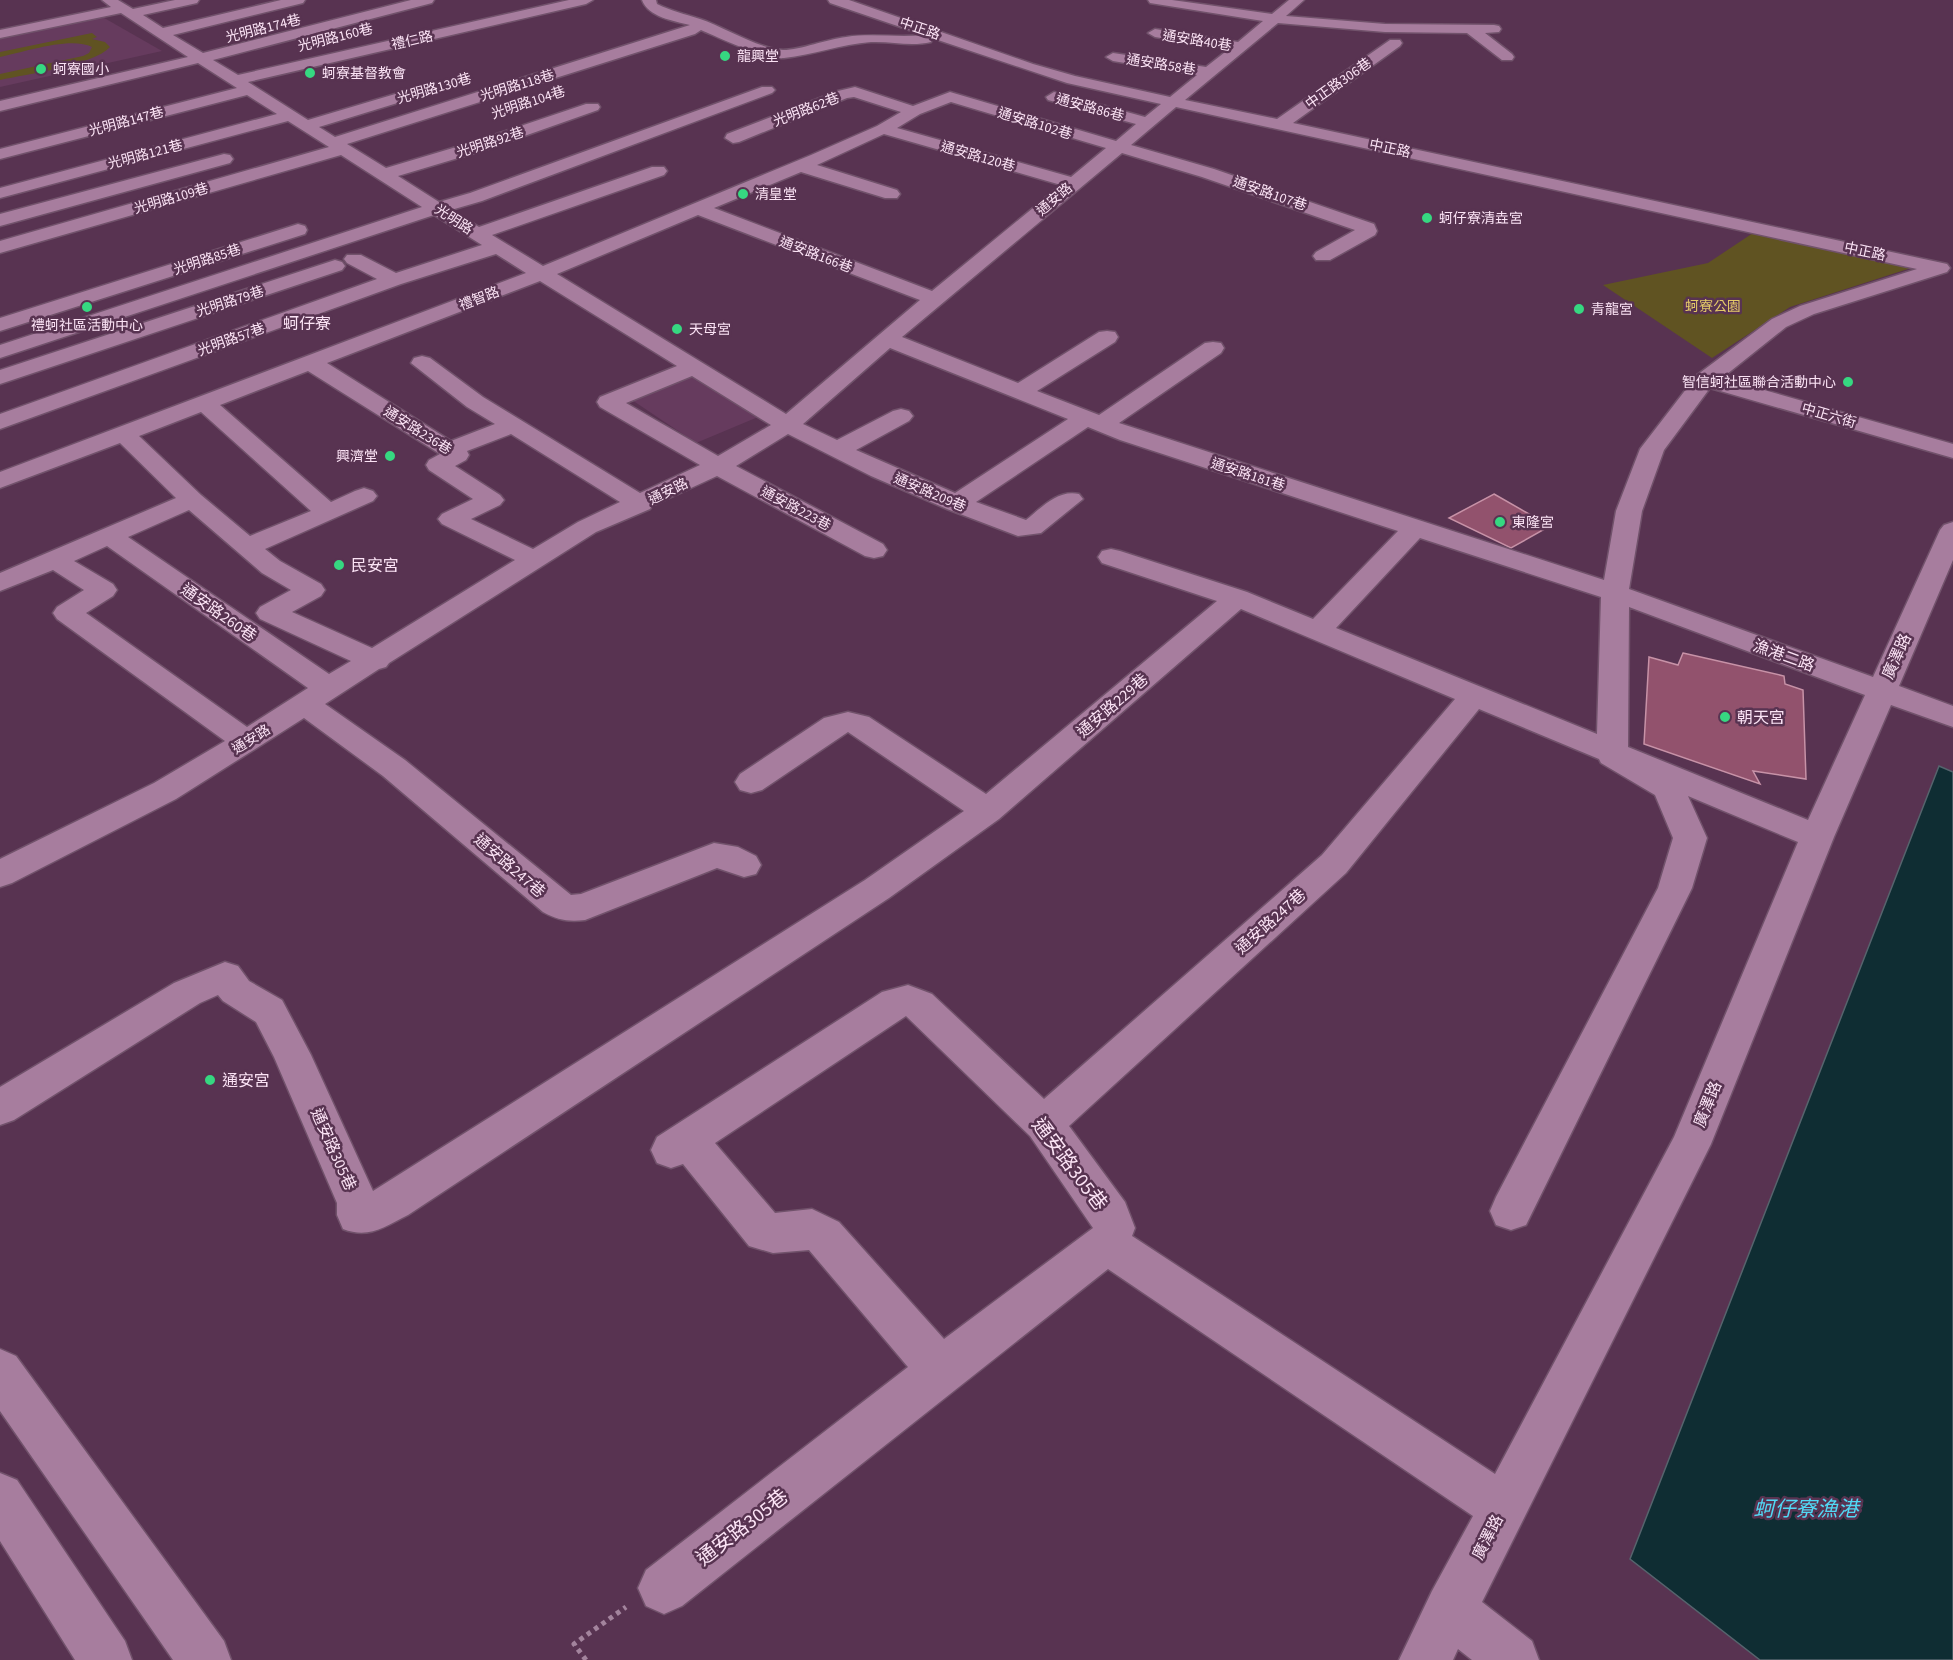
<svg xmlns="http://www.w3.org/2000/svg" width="1953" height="1660" viewBox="0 0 1953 1660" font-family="'Source Sans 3','Noto Sans TC',sans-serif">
	<rect width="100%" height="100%" fill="#583351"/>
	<!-- built -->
	<path fill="#663b5e" d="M99,15L162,51L0,87V36Z
		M690,375L758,417L696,443L629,398Z"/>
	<!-- green -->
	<path fill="#605322" d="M92,33L97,37L92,39L105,42L110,47C92,66 27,74 0,80V74L83,56L89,53L92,47C71,36 24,52 0,57V52Z
		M1753,233L1914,267L1790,307L1712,358L1603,285L1708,263Z"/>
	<!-- water -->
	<path fill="#0f2d33" stroke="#56646d" stroke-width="1.5" d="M1939,766L1953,772V1660H1760L1630,1559Z"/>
	<!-- building -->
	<path fill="#92526d" stroke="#c792a7" stroke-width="1.5" d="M1494,494L1550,526L1511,548L1449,518Z
		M1683,653L1784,676L1785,684L1803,690L1806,779L1753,771L1760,784L1644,744L1649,657L1678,665Z"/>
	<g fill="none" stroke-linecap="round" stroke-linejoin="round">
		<!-- minor casing -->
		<g stroke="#71526b" stroke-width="3">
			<path id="minor" d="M102,0H118L133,9L175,0H199L197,3L143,15L163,28L281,0H305L303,3L173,35L203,53L411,0H434L432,3L213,60L238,75L569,0H593L586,4L248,82L308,120L412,89L420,94L417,97L319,127L335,137L690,25C674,21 648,17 642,0H656L657,4C671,11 685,14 700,19C724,27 759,49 783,50C801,50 827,39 846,37C872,33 898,38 924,35L830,3L828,0H849L1033,64L1075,76L1170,97L1197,75L1113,61L1106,57L1113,53L1206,67L1229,49L1155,37L1148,33L1155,29L1238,42L1263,21L1150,3L1148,0H1172L1272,14L1289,0H1304L1286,16L1385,24L1494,25L1499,26L1501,29L1499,32L1485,33L1512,54L1514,57L1512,60H1502L1467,33L1385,32L1278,23L1185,100L1277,119L1390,40H1400L1402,43L1400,46L1293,123L1947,264L1950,268L1947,272L1814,314L1786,327L1722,378L1953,444V458L1710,388L1664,450L1642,511L1629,589L1873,677L1940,530L1944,525L1953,522V560L1899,686L1953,706V727L1891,705L1834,837L1711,1144L1482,1602L1532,1641L1539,1660H1472L1458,1649L1453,1660H1399L1432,1591L1473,1516L1108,1269L682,1606L664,1614L646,1606L638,1588L646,1570L908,1367L809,1250L773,1253L749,1246L683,1164L671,1168L657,1163L651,1150L657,1137L882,992L908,985L932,994L1044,1099L1322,855L1455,699L1241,609L999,819L889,898L408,1215C384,1227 369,1239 343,1229L337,1215V1203L274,1057L256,1022L223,1001L218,995L200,1003L14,1120L0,1125V1087L174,983L225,962L238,966L249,981L282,1000L311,1055L373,1191L865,880L964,811L848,732L762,790L751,793L740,790L735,782L740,774L824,718L848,712L869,717L986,794L1217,601L1102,563L1098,557L1102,551L1111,549L1120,551L1247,592L1313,619L1398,531L1120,440L1088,427L976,502L1026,520C1041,508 1058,489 1079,494L1083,499L1041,533L1018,536L947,509L871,476L788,434L736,466L883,544L887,550L883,556L874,558L865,556L717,476L652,506L650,509L596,532L389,663L386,667L379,669L325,704L405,760L571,895L581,894L714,843L738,847L756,856L761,865L756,874L744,877L717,868L585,920C568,922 558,920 543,912L383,776L304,718L176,799L12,883L0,887V859L154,783L225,741L57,619L53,613L57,607L84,590L53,570L0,591V573L176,498L120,443L0,488V472L526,273L496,254L401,284L0,429V414L377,279L347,263L344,259L347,255H361L396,273L482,245L434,215L0,358V345L422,207L341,155L0,253V241L329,147L288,121L0,198V188L277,114L247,95L0,159V149L237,88L198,63L0,111V101L188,57L121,13L0,38V30L111,7ZM701,30C720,38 765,60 784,58C813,55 841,44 871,42C892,41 910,47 931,42L932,38L1067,83L1161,104L1145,117L1054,92L1046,97L1048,100L1136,124L1116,141L950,92L913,106L855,87L838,91L727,134L725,138L733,143L739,142L847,98L854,97L901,112L877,126L811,155L543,266L492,235L664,175L667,171L664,167H652L479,227L451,210L482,201L772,93L775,90L772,87H762L470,193L439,202L398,176L485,150L598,110L600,107L598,104H586L473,142L386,168L347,144L695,34ZM951,102L1106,148L1071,177L897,128L920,114ZM1176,107L1917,269L1800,306L1772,319L1697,375L1640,449L1616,511L1604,580L1119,423L1221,353L1224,348L1221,343L1213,342L1205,343L1099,415L1037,391L1115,342L1118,337L1115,332L1107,331L1099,332L1018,383L902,337L1122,153L1202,177L1355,230L1316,252L1313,256L1316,260H1330L1375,235L1377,231L1374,224L1214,169L1131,145ZM884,134L1061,185L932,291L714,208L801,172L885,198H897L900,194L897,190L817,165ZM698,215L920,300L786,414L557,274ZM540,281L677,366L600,397L597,402L600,407L700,465L640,493L483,397L430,358L422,356L414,358L411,363L467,407L495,424L451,441L327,363ZM890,348L1068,419L955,493L856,450L909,421L913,416L909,411L901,409L893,411L837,440L803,424ZM308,371L440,454L429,460L426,465L429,470L473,499L442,514L438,519L442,524L515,560L372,648L292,612L321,596L325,590L321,584L280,561L265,549L373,501L377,496L373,491L364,488L355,491L331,502L220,405ZM692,376L771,425L718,456L626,403ZM201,412L311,511L250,536L201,495L139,436ZM511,434L620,502L578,522L533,549L471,519L500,505L504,500L500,495L455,466L466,460L469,455L467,451ZM189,510L262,573L291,590L260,607L256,613L260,619L351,661L329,674L128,537ZM1420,538L1601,597L1597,734L1336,628ZM107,546L308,688L247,727L86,613L113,596L117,590L113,584L74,561ZM1629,607L1865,695L1808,820L1628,747ZM1479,709L1599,759L1601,763L1655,795L1673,838L1658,888L1496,1197L1490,1211L1496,1225L1511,1230L1526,1225L1692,888L1707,838L1688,796L1798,842L1674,1137L1495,1474L1132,1236L1135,1228L1125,1202L1069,1126L1346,873ZM906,1016L1030,1136L1093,1228L944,1339L839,1222L812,1209L775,1213L715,1143Z
				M224,154L230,155L233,159L230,163L0,226V214Z
				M298,224L305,226L307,230L305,234L0,331V318Z
				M335,260L342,262L345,266L342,270L0,384V370Z
				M0,1349L16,1356L224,1641L231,1660H173L0,1411Z
				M0,1473L17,1480L125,1641L132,1660H75L0,1541Z"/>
		</g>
		<!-- path -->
		<path stroke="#a3849d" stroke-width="5" stroke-dasharray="4.5 4.5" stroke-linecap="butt" d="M586,1660L574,1644L626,1607"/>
		<!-- minor -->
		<use href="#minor" fill="#a77d9e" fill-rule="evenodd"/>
	</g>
	<!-- markers -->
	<g fill="#36d881" stroke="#583351" stroke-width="2">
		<circle cx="725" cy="56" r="6"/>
		<circle cx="41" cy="69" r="6"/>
		<circle cx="310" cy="73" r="6"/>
		<circle cx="743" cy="194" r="6"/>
		<circle cx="1427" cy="218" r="6"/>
		<circle cx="87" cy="307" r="6"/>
		<circle cx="1579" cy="309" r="6"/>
		<circle cx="677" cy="329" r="6"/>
		<circle cx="1848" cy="382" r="6"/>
		<circle cx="390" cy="456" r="6"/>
		<circle cx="1500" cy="522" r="6"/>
		<circle cx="339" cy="565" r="6"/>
		<circle cx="1725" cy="717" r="6"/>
		<circle cx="210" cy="1080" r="6"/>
	</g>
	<g text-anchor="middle" stroke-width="5" stroke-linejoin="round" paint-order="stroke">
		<!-- far-street labels -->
		<g font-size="14" fill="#fbe3f5" stroke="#583351">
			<text transform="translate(263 28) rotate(-14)" y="5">光明路174巷</text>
			<text transform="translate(920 28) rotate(19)" y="5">中正路</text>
			<text transform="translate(335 37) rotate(-14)" y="5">光明路160巷</text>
			<text transform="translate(412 40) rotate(-13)" y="5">禮仁路</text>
			<text transform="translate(1197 40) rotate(9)" y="5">通安路40巷</text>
			<text transform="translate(1161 64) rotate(9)" y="5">通安路58巷</text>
			<text transform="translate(1338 83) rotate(-35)" y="5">中正路306巷</text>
			<text transform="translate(517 85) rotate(-17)" y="5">光明路118巷</text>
			<text transform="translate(434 88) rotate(-16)" y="5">光明路130巷</text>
			<text transform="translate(528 102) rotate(-18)" y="5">光明路104巷</text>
			<text transform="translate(1090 107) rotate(15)" y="5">通安路86巷</text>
			<text transform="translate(806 109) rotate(-21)" y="5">光明路62巷</text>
			<text transform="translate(126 121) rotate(-15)" y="5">光明路147巷</text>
			<text transform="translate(1035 123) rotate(17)" y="5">通安路102巷</text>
			<text transform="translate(490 142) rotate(-18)" y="5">光明路92巷</text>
			<text transform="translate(1390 148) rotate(12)" y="5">中正路</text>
			<text transform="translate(145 154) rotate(-15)" y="5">光明路121巷</text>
			<text transform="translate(978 156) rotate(16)" y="5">通安路120巷</text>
			<text transform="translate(1270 193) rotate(19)" y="5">通安路107巷</text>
			<text transform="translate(171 198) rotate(-16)" y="5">光明路109巷</text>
			<text transform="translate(1054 199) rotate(-40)" y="5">通安路</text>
			<text transform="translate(454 219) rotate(33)" y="5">光明路</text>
			<text transform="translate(1865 251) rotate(12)" y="5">中正路</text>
			<text transform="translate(816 254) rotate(21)" y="5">通安路166巷</text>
			<text transform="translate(207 259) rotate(-18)" y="5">光明路85巷</text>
			<text transform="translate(479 298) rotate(-21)" y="5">禮智路</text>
			<text transform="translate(230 301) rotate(-18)" y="5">光明路79巷</text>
			<text transform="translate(231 339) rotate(-20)" y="5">光明路57巷</text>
			<text transform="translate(1829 415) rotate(16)" y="5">中正六街</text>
			<text transform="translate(418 430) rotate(32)" y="5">通安路236巷</text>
			<text transform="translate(1248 474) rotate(18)" y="5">通安路181巷</text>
			<text transform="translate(668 491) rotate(-26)" y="5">通安路</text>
			<text transform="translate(930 492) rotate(23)" y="5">通安路209巷</text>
			<text transform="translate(796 508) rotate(28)" y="5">通安路223巷</text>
			<text transform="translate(251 739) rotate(-32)" y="5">通安路</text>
		</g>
		<!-- far-poi labels -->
		<g font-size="14" fill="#fbe3f5" stroke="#583351" text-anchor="start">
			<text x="737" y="61">龍興堂</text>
			<text x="53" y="74">蚵寮國小</text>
			<text x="322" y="78">蚵寮基督教會</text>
			<text x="755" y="199">清皇堂</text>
			<text x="1439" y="223">蚵仔寮清垚宮</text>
			<text x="1591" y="314">青龍宮</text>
			<text x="87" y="330" text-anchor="middle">禮蚵社區活動中心</text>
			<text x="689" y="334">天母宮</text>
			<text x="1836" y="387" text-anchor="end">智信蚵社區聯合活動中心</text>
			<text x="378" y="461" text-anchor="end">興濟堂</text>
			<text x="1512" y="527">東隆宮</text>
		</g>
		<!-- far-park labels -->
		<g font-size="14" fill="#e4ca68" stroke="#583351">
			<text x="1713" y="311">蚵寮公園</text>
		</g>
		<!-- far-quarter labels -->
		<g font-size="16" fill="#fbe3f5" stroke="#583351">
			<text x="307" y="329">蚵仔寮</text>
		</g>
		<!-- poi labels -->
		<g font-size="16" fill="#fbe3f5" stroke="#583351" text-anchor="start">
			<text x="351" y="571">民安宮</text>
			<text x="1737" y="723">朝天宮</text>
			<text x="222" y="1086">通安宮</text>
		</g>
		<!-- street labels -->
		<g font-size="16" fill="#fbe3f5" stroke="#583351">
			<text transform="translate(219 612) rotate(35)" y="6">通安路260巷</text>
			<text transform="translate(1784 655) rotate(20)" y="6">漁港二路</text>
			<text transform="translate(1896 656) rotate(-66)" y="6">廣澤路</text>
			<text transform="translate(1112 705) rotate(-41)" y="6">通安路229巷</text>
			<text transform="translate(510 865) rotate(41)" y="6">通安路247巷</text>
			<text transform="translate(1270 921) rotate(-42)" y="6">通安路247巷</text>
			<text transform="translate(1707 1104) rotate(-68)" y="6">廣澤路</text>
			<text transform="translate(334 1149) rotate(66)" y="6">通安路305巷</text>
			<text transform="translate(1487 1537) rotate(-63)" y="6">廣澤路</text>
		</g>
		<!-- near-street labels -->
		<g font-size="20" fill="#fbe3f5" stroke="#583351">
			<text transform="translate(1070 1164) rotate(53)" y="7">通安路305巷</text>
			<text transform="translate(742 1527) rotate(-38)" y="7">通安路305巷</text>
		</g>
		<!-- near-water labels -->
		<g font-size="21" font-style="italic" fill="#51d8f4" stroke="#583351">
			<text x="1806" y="1516">蚵仔寮漁港</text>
		</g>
	</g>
</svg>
